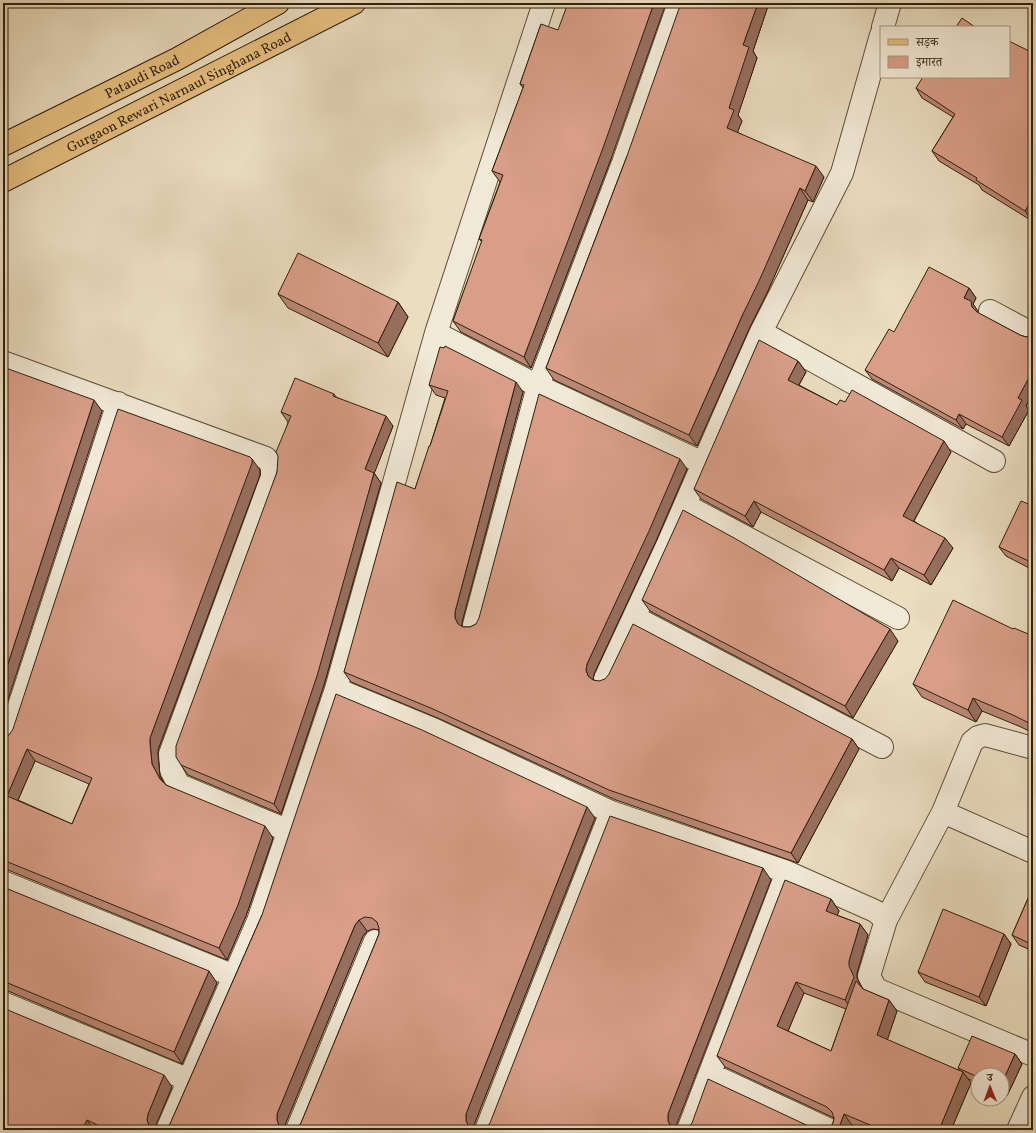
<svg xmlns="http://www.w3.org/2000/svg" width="1036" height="1133" viewBox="0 0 1036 1133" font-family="Vollkorn,'Noto Serif Devanagari',serif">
	<rect width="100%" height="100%" fill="#eaddc0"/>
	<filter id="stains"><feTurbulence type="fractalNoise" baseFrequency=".005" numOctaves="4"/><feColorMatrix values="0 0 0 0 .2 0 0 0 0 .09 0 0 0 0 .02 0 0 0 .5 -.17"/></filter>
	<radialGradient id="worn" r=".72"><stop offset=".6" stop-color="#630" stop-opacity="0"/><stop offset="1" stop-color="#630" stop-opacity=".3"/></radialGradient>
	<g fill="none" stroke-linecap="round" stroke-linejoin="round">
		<!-- street casing -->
		<g stroke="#5e4e38" stroke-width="24">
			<path id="street" d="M883,27L890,3
				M990,311L1033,334
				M761,332L994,461
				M436,333L538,386L703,463
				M3,362L266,458L272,466V477L170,754L171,770L179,785L289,831
				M685,505L898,618
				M634,617L882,747
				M474,625L538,386L623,163L679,3
				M605,679L667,546L736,388L761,332L842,173L881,35
				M336,689L435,730L611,812L787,872L688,1130
				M9,737L118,403
				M943,812L1033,852
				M787,872L875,911L886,920L869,976L876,989L1033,1055
				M3,882L234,976
				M886,920L943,812L972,742L978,737L985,735L1033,748
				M3,1003L189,1080
				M710,1074L830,1130
				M167,1130L258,921L336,689L436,333L544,3
				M297,1130L375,941
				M486,1130L611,812
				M1018,1130L1033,1097"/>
		</g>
		<!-- primary casing -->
		<g stroke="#301f0b" stroke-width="24">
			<g id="primary">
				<path id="s1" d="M3,145L177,59L278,3"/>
				<path id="s2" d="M3,181L354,3"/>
			</g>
		</g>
		<!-- street -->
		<use href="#street" stroke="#f1e9d6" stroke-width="22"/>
		<!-- primary -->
		<use href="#primary" stroke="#e5be80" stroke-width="22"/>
	</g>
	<!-- wall -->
	<path fill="#ba8875" stroke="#301f0b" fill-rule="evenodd" d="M768,6L753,51L757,58L738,115L742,121L737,132L824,177L813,202L808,200L767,293L750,327L697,446L554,380L546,368L627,156Z
		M541,24L611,159L531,368L461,332L453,321L482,242L479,239L500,182L492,171L523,88L520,84Z
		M1033,53V219L1032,221L982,190L979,185L939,161L932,151L953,117L922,98L916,88Z
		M969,288L976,298L973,304L978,313L1020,335L1026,337L1033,335V392L1026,406L1029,410L1009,446L966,424L963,429L872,379L865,370Z
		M278,294L398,302L408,317L388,357L288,308Z
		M798,361L806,372L799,385L837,405L951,452L914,521L953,548L931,585L899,568L892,581L761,512L753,527L701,499L694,489Z
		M429,385L523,392L462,622V626L463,627H470L476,624L687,469L656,541L594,674L593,680L852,739L859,749L798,863L616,800L440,719L351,682L344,672L415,489L430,446L445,398L436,395Z
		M334,394L336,397L393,426L374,473L381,483L324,685L281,814L188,775L181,765L277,472L288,422L281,412Z
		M260,470V475L158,750V755L160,776L164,783L166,785L273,838L246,916L227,960L8,870H3V738L9,735ZM35,761L89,784L72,824L18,800Z
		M1033,506V570L1006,556L999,547Z
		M642,600L898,641L853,718L650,611Z
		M1013,629L1033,636V733L1021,727L982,711L976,722L922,697L913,684Z
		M595,818L474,1125L296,1129L301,1123L379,934V930L373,929L367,931L363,936L285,1125V1130L167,1128L170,1124L262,915Z
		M3,887L217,983L182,1064L8,991H3Z
		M1033,887V951L1019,945L1012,935Z
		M831,899L839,911L837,915L860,924L868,935L857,973V978L861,986L863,989L889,1000L897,1011L887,1040L960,1071L958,1068L1015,1054L1022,1064L1007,1096L1002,1094V1075H978V1083L968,1079L971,1083L951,1130H863L852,1125L850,1130H826L829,1129L833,1123L834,1118L725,1067L717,1056ZM804,993L846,1009L831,1051L788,1031Z
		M1004,934L1011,944L986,1006L925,982L918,972Z
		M172,1087L156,1125L155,1130H3Z"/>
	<!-- shaded-wall -->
	<path fill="#976f5f" stroke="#301f0b" d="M654,3H666L611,159L531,368L524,357Z
		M758,3H766L768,6L753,51L757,58L738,115L742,121L735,139L727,128L729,108L743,45Z
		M816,166L824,177L813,202L805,191Z
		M800,188L808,200L767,293L750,327L697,446L689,435L742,316Z
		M1033,198V219L1032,221L1025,211Z
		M969,288L976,298L973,304L978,311L979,317L972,307L964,298Z
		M398,302L408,317L388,357L378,343Z
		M798,361L806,372L796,390L788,380Z
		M1033,370V392L1026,406L1029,410L1009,446L1002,437L1018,398Z
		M516,382L523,392L462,622V628L458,624L455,618V612Z
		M94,400L102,411L3,715V679Z
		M959,414L966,424L963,429L956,420Z
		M386,416L393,426L372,479L365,469Z
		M944,441L951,452L911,526L903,516Z
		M252,459L260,470V475L158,750V755L160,776L168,791L160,779L152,764L150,743V738Z
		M680,459L687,469L656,541L594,674L593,680L588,676L586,670L587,664Z
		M374,473L381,483L324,685L281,814L274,804Z
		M754,501L761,512L753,527L745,516Z
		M945,538L953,548L931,585L924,575Z
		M891,558L899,568L892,581L884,570Z
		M890,629L898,641L853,718L845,706Z
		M973,698L982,711L976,722L968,710Z
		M852,739L859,749L798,863L791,853Z
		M27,749L35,761L15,807L7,796Z
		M587,807L595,818L474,1125V1130H471L466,1121V1114Z
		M265,826L273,838L246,916L227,960L219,948Z
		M763,868L771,880L676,1126V1130H673L668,1121V1114Z
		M831,899L839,911L834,923L826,911Z
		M359,920L367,931L363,936L285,1125V1130L279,1126L277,1120V1114L355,925Z
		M860,924L868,935L857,973V978L862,988L853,1011L845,1000L849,961Z
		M1004,934L1011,944L986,1006L979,997Z
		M209,971L217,983L182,1064L174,1052Z
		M796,982L804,993L785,1038L777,1026Z
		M889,1000L897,1011L885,1047L877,1035Z
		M1015,1054L1022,1064L1007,1096L1002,1089V1083Z
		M963,1072L971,1083L951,1130H939Z
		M164,1075L172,1087L156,1125L155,1130H152L149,1126L147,1120L148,1114Z
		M844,1114L852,1125L850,1130H838Z
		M87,1120L94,1130H82Z"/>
	<!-- building -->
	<path fill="#d89e88" stroke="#301f0b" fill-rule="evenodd" d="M568,3H654L603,148L524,357L453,321L482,240L479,239L503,175L492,171L524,85L520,84L541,24L558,30Z
		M681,3H758L743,45L749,47L729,108L734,110L727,128L816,166L805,191L800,188L759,281L742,316L689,435L546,368L627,156Z
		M962,18L975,27H956Z
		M1009,41L1033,53V198L1025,211L976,180L977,178L932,151L955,114L916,88L923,77H1009Z
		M298,253L398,302L378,343L278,294Z
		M929,267L969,288L964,298L971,301L972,307L977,312L1020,335L1026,337L1033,335V370L1018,398L1022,400L1002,437L959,414L956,420L865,370L889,329L894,332Z
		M759,340L798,361L788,380L837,405L840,400L845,402L852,390L944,441L903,516L945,538L924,575L891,558L884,570L754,501L745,516L694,489Z
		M445,346L516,382L455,612V618L458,624L463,627H470L476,624L479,618L539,394L680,459L649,531L587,664L586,670L588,676L593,680L599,681L605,679L609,674L633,624L852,739L791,853L609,790L433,709L344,672L397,482L415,489L429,446H430L448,391L429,385L440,347L444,348Z
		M3,367L94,400L3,679Z
		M295,378L334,394L333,396L386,416L365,469L374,473L317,676L274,804L181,765L176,757V746L277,472L278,456L276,452L291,416L281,412Z
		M118,409L250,457L252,459V463L150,738V743L152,764L160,779L166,785L265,826L238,905L219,948L3,860V738L9,735L13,729ZM27,749L92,778L72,824L7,796Z
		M1021,501L1033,506V563L999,547Z
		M683,510L736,539L890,629L845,706L642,600Z
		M953,600L1013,629L1014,628L1033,636V725L1013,715L973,698L968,710L913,684Z
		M336,694L422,730L587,807L466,1114V1121L469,1127L473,1130H293L296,1129L301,1123L379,934V928L377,922L372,918L365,917L359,920L355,925L277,1114V1120L279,1126L284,1130H163L167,1128L170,1124L262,915Z
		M610,816L763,868L668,1114V1121L671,1127L675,1130H482L486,1128L490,1123Z
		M785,880L831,899L826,911L860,924L849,961V966L854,977L845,1000L796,982L777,1026L831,1051L856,981L863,989L889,1000L877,1035L963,1072L939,1130H882L844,1114L838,1130H826L829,1129L833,1123L834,1118L832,1112L827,1107L717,1056Z
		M3,887L209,971L174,1052L3,981Z
		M1033,887V945L1012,935Z
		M943,909L1004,934L979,997L918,972Z
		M3,1008L164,1075L148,1114L147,1120L149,1126L155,1130H108L87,1120L82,1130H3Z
		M972,1036L1015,1054L1002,1083V1075H978V1077L958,1068Z
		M708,1079L817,1130H684L688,1128L692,1123Z"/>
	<g text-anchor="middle" stroke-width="3" stroke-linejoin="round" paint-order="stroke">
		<!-- street labels -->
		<g font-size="14" fill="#301f0b" stroke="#f1e9d6">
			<text dy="5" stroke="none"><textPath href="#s1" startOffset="155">Pataudi Road</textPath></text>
			<text dy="5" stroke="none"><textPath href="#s2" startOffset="197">Gurgaon Rewari Narnaul Singhana Road</textPath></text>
		</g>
	</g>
	<!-- margin -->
	<rect width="1036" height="1133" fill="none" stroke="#eaddc0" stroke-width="16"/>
	<rect x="4" y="4" width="1028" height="1125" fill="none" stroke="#301f0b" stroke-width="2"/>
	<rect x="8" y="8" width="1020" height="1117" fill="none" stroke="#301f0b"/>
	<!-- legend -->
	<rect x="880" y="26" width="130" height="52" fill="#f1e9d6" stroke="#a49885"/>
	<rect x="888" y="39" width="20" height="6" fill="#e5be80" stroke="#a49885"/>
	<text x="916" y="46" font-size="12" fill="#301f0b">सड़क</text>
	<rect x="888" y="56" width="20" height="12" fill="#d89e88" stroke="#a49885"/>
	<text x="916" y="66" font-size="12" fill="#301f0b">इमारत</text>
	<!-- north arrow -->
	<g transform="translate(990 1087) rotate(359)"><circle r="19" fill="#f1e9d6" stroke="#a49885"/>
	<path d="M0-3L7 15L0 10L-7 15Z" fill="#8f2418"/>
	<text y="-6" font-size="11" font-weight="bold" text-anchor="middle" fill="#301f0b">उ</text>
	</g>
	<rect width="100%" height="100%" filter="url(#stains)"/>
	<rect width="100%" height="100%" fill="url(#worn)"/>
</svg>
